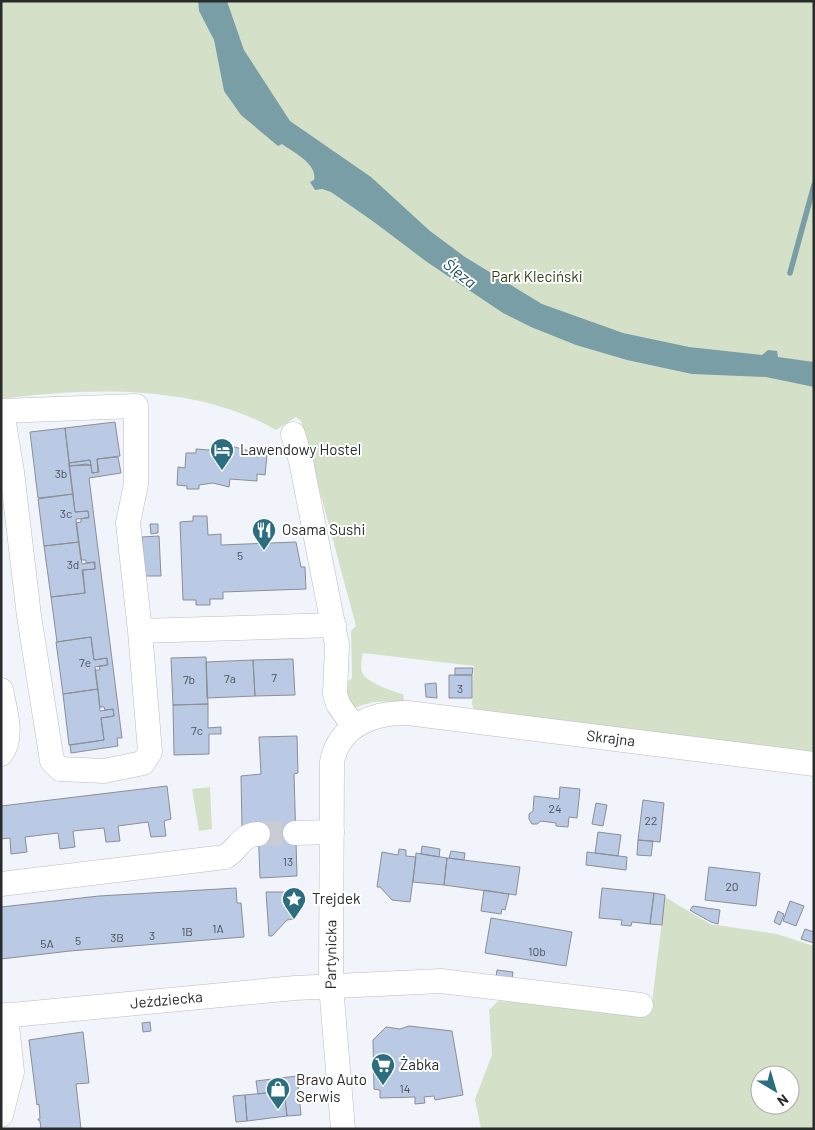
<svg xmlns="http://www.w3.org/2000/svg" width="815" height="1130" viewBox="0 0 815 1130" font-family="Barlow,sans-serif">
	<rect width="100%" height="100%" fill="#f1f5fb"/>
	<!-- green -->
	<path fill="#d4e1c8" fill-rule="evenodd" d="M1,1H198L199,11L214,40L224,91L267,88L244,50L227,1H814V754L474,709L472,704L474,666L363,653C362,658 360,667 362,672C365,682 394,692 403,694L404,701L373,702L354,708L351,707L345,684L352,678L351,631L356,626L301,421L296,417L276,430C197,384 90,387 1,399Z
		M210,787L212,829L199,831L192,789Z
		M665,897L710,924L777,934L814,946V1129H481L475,1099L492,1055L489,1010L498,1001L651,1010ZM760,1075H790V1105H760Z"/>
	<!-- water -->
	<path fill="#7a9ea5" d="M198,1H227L244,50L290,121L371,177L430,231L465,257L542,304L623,333L689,347L762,355L768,350L777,351L778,357L814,362V387L766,377L692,374L627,360L576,345L531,327L503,313L427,262L374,222L331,192L322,189L315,190L310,182L314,180C318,164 293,152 282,144L278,146L241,115L224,91L214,40L199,11Z"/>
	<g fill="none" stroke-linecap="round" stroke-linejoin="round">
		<!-- stream -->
		<path stroke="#7a9ea5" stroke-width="5.5" d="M790,273L814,185"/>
	</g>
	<!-- building -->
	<path fill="#bacae5" stroke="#8b8e94" d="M115,422L120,456L97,459L99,472L92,473L90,460L69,463L65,428Z
		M65,428L73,494L38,498L30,432Z
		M230,446L267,455L265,475L257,474V481L230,479L229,487L213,483L199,485V489H187V486L177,485L178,467L185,468L186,453H196V449L223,451V455H229Z
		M118,457L121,473L89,478L122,738H117L118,746L71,753L70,745L104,740L101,718L114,716L113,709L105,710L104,707H100L95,670H100L99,666L107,665V658L94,660L91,637L57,642L51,597L85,593L82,570L95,569L94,562L86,563V560H81L76,523L81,522V519L89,517L88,511L75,512L69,466L87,464V465H91L92,473L98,472L97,459Z
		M90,460L91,465L69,466V463Z
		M73,494L75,512L88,511L89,518L76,519L79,542L44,546L38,499Z
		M193,516H207L208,535L221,534V545L296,542L301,567H305L306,589L223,592V599H210V605H196V600H183L180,522L193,521Z
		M150,524H158V533L151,534Z
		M159,536L161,576H145L142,537Z
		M79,542L82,564L95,562V569L83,570L85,593L51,597L44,546Z
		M91,637L94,660L107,658L108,665L95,667L98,689L63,694L56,642Z
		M206,657L208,704L173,705L171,658Z
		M293,659L295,695L255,696L253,660Z
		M253,660L255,696L207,698L206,662Z
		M455,668H473L472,675H455Z
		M449,675H472V698H449Z
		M436,683L437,698L426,697L425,684Z
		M98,689L100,711L113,709L114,716L101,718L104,740L69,745L63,694Z
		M208,704V728L221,727V734H209V754L174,755L173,705Z
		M297,736L298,773L294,774L297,876L260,878L258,826L242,827L241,776L261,774L259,737Z
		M167,786L171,819L164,821L166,836L151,837L148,822L118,826L120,841L106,842L104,828L73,831L75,847L60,849L58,833L25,837L27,852L11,854L10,838L1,839V806Z
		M560,787L580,789L577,818L569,817L568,827L556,826V823L541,821L537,824H532L529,819V814L533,811L534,796L559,799Z
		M643,800L664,803L660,842L638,840Z
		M596,803L607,805L603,826L592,824Z
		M598,832L621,835L618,856L595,853Z
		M638,840L653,841L651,856L637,855Z
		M422,846L440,849L439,857L421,854Z
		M399,849L406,850V856L416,857L410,902L392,900L380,887H377L382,852L398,855Z
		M451,851L465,853L464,860L449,858Z
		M587,852L627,857L626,870L586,865Z
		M416,853L447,858L444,885L413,882Z
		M447,858L520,867L516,895L444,885Z
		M709,867L760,873L756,906L705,900Z
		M236,888L237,903H241L244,937L70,951L1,959V907L99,896Z
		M602,888L654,893L650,924L632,922L631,926L621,925L622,920L599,918Z
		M484,890L509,894L505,910L502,909L501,914L481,911Z
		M266,892H297L298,913L293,919L287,920L272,936H269Z
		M654,893L665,895L662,925L650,924Z
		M790,901L804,906L796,926L783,921Z
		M693,906L720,910L718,924L711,922L693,912L690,910Z
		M778,911L784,914L780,925L774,922Z
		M491,918L572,932L566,966L485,953Z
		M805,929L814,932V943L801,939Z
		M497,970L513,972L512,979L496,977Z
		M150,1022L151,1031L143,1032L142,1023Z
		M409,1026L452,1031L463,1095L435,1100L434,1096L424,1097L425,1103L415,1104V1097L380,1098V1090L374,1089L373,1040L386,1027L400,1029Z
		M82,1032H83L89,1083L76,1084L81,1129H41L40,1121H39L38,1119H40L39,1104L37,1105L29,1040Z
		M297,1076L301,1115L287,1116L284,1091L258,1094L256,1081Z
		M284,1091L287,1116L247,1121L245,1095Z
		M245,1095L247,1121L236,1122L233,1096Z"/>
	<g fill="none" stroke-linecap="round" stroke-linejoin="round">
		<!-- minor-tunnel -->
		<path stroke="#c9ccd2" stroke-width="24" stroke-dasharray="24 12" stroke-linecap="butt" d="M258,834L295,833"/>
		<!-- minor casing -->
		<g stroke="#b8bcc2" stroke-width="25">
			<g id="minor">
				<path d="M293,434L301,461L337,645L335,694L338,704L354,727"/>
				<path d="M140,631L150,752L143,763L104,771L60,769L52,761L29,616L12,472L2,411L136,406V484L128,523L140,631L334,625"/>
				<path d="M1,690C5,710 14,738 1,754"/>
				<path d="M295,833L332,832"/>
				<path d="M1,884L225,857C239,849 240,835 258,834"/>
				<path id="s1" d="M1,1016L295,988L441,981L641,1005"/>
				<path d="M1,1115L12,1072L6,1015"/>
				<path id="s2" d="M343,1129L331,986L332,762C339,725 374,712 408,713L814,764"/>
			</g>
		</g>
		<!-- minor -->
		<use href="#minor" stroke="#fff" stroke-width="24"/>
	</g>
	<!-- icons -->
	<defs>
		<g id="hotel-pin" transform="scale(1.25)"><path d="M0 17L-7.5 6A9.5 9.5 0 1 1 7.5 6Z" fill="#2c6d80" stroke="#fff"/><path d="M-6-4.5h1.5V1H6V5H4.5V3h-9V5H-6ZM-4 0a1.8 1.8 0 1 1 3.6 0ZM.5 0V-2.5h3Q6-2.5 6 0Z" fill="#fff"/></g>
		<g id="restaurant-pin" transform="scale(1.25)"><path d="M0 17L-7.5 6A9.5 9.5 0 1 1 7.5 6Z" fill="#2c6d80" stroke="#fff"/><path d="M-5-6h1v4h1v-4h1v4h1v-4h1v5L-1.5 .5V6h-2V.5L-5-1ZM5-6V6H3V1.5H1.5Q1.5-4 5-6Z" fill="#fff"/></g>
		<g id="sight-pin" transform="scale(1.25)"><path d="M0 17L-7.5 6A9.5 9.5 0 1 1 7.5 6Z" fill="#2c6d80" stroke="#fff"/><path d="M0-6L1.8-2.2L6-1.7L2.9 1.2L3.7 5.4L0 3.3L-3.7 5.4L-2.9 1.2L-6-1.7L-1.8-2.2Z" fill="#fff"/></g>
		<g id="supermarket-pin" transform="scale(1.25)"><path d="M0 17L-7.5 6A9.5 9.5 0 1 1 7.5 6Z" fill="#2c6d80" stroke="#fff"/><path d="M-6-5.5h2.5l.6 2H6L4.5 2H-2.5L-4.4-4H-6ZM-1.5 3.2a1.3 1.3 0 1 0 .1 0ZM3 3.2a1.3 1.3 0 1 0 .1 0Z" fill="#fff"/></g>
		<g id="shop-pin" transform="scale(1.25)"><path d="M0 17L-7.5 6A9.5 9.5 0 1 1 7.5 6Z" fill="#2c6d80" stroke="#fff"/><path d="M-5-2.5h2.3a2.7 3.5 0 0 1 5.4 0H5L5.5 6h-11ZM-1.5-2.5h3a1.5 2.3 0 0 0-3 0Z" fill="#fff"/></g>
	</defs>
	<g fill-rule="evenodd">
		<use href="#hotel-pin" x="222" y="450"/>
		<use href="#restaurant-pin" x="264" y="530"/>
		<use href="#sight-pin" x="294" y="899"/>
		<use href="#supermarket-pin" x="383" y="1065"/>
		<use href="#shop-pin" x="278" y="1089"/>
	</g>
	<g text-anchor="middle" stroke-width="4" stroke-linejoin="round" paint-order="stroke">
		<!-- number labels -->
		<g font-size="12" fill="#4c525a">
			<text x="61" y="478">3b</text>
			<text x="66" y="518">3c</text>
			<text x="240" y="560">5</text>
			<text x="73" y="569">3d</text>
			<text x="85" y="667">7e</text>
			<text x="274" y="682">7</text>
			<text x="230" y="683">7a</text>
			<text x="189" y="684">7b</text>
			<text x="460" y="693">3</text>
			<text x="197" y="735">7c</text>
			<text x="555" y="813">24</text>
			<text x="651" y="825">22</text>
			<text x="288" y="866">13</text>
			<text x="732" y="891">20</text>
			<text x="218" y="933">1A</text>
			<text x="187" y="936">1B</text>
			<text x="152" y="940">3</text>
			<text x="117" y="942">3B</text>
			<text x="78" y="945">5</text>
			<text x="47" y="948">5A</text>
			<text x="537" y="956">10b</text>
			<text x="405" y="1093">14</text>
		</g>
		<!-- park labels -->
		<g font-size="15" fill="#304216" stroke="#fff">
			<text x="537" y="282">Park Kleciński</text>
		</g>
		<!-- poi labels -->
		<g font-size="15" fill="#282a2c" stroke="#fff" text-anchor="start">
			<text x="240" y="455">Lawendowy Hostel</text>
			<text x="282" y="535">Osama Sushi</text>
			<text x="312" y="904">Trejdek</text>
			<text x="400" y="1070">Żabka</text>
			<text x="296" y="1085">Bravo Auto<tspan x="296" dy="17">Serwis</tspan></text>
		</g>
		<!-- street labels -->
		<g font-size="15" fill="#282a2c" stroke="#fff">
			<text dy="5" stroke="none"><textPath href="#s2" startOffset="671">Skrajna</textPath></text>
			<text dy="5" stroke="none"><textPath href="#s2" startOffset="175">Partynicka</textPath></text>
			<text dy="5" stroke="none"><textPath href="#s1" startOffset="166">Jeździecka</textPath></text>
		</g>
		<!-- water labels -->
		<g font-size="16" font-style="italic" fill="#174d56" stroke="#fff">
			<text transform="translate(460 273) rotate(38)" y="6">Ślęza</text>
		</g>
	</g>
	<!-- border -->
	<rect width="815" height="1130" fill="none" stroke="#282a2c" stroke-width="5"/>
	<!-- north arrow -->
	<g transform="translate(775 1090) rotate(142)"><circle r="24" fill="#ffffff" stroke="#a9aaab"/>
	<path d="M0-4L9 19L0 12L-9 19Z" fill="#2c6d80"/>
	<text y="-8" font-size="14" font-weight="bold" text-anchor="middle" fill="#282a2c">N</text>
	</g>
</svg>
